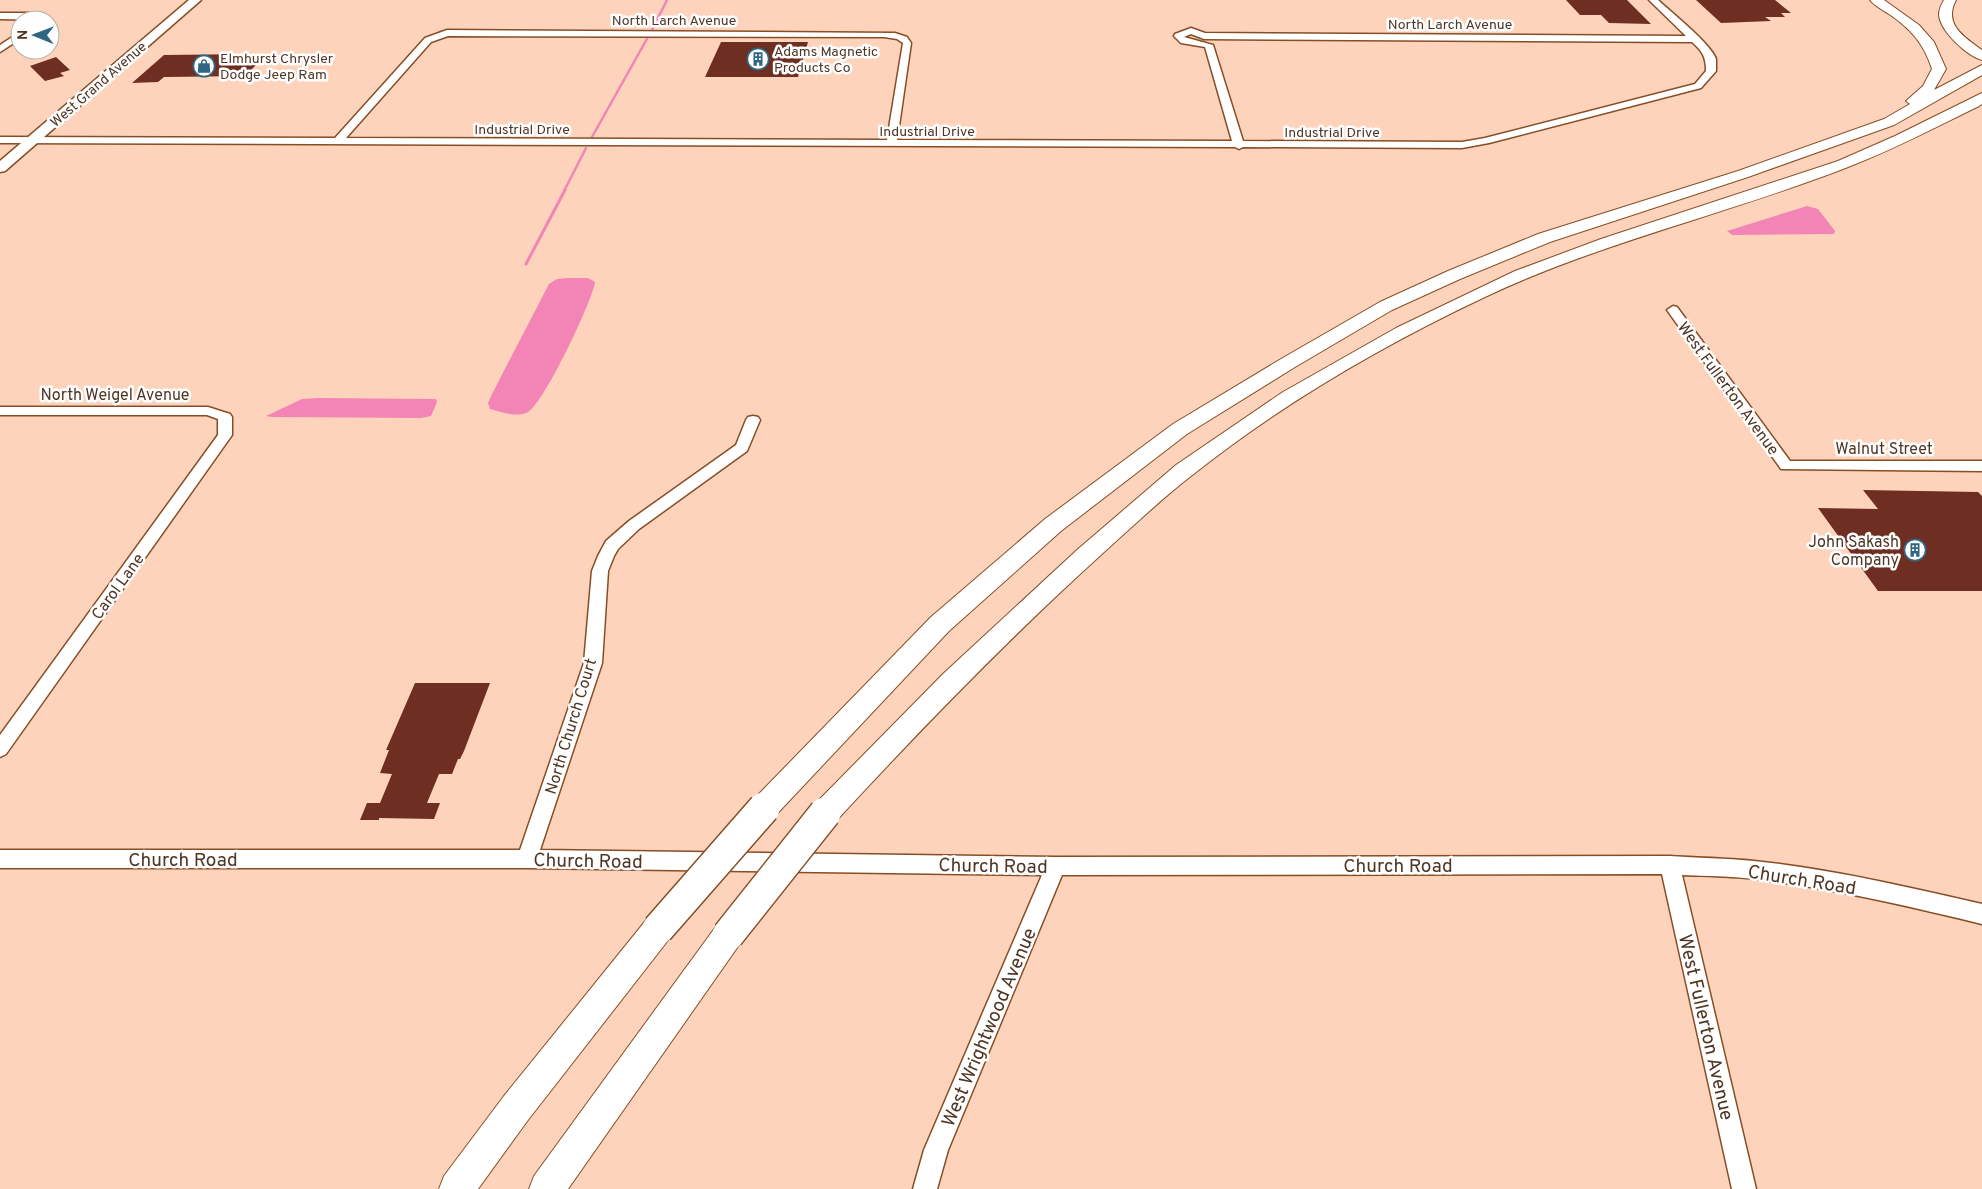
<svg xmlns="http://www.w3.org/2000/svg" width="1982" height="1189" viewBox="0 0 1982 1189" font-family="Overpass,sans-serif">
	<rect width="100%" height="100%" fill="#fdd4bb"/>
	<!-- water -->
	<path fill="#f285b5" d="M1807,206L1818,209L1835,231L1834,234L1732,235L1727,231Z
		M568,278H588L595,282C592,302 544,403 528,412C516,418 502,412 490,409L488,403L492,394L549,284L557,279Z
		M318,398L436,399L437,402L431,416L421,418L272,417L266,416L302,399Z"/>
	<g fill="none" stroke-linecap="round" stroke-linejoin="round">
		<!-- stream-far1 -->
		<path stroke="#f285b5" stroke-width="2.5" d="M651,32L667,0
			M592,137L648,37
			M564,191L586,148"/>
		<!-- stream -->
		<path stroke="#f285b5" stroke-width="3" d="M526,264L565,190"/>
	</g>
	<!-- building -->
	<path fill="#6e2e21" d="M1566,0H1627L1651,24L1609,23L1601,15H1580Z
		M1696,0H1775L1791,13H1781L1785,17H1765L1771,21L1721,23Z
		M721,42H808L798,77H705Z
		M267,54L245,76L164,77L158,82L132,83L164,55Z
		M56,57L70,70L60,73L64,76L45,81L30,66Z
		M1863,490L1978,492L1982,496V591H1878L1818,508L1878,509Z
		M415,683H490L464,751L460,759H458L452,774H439L427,803H440L434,819L379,818V820H360L367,803H380L392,774L380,773L389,750H386Z"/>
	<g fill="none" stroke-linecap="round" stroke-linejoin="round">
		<!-- minor casing -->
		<g stroke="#874d25" stroke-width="3">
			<path id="minor" d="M1649,0H1658C1671,12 1712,45 1716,59C1716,62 1716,68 1716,71L1701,88L1489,143L1462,148L1243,147L1239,149L1235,147L0,143V137L335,138L425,38L447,30L895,33L907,37L911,43L897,140L1232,141L1205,47L1181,43L1174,36L1175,34L1191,28L1205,33L1686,36ZM1191,34L1204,39L1692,42C1702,51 1706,56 1706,71L1695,84L1485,138L1462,142L1243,141L1213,45L1184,37ZM448,36L884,37L897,39L903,43L887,140L346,138L431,42Z
				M0,13H33L46,18L45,20L0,19Z
				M20,32V39L0,52V45Z
				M1673,306L1677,307L1790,461H1982V471L1781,469L1667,310Z
				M0,407H208L230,414L232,417V435L6,754L0,757V735L218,435V419L207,415H0Z
				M753,416L758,417L760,420L747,451L639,529L618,549L614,556L608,571L602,663L540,850L1056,857L1670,856C1698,858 1726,858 1754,861C1831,869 1907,887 1982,904V924C1907,906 1831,888 1754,879C1730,876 1706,876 1682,875L1756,1189H1732L1662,874L1062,875L948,1150L937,1189H913L924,1150L1042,875L527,868H0V850H520L584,663L592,571L598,556L606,541L629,521L736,445L746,420L748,417Z"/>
		</g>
		<!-- major casing -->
		<g stroke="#874d25" stroke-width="3">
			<path id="major" d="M189,0H201L5,171L0,172V161Z"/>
		</g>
		<!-- highway casing -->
		<g stroke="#874d25" stroke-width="2">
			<path id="highway" d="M1870,0H1884L1919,25L1934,42L1946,69L1934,90L1982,65V75L1894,125L1748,177L1550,242L1460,279L1392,310L1295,367L1187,434L1061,531L949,631L774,817L764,820L754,817L750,808L754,799L931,617L1045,519L1173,424L1281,359L1380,302L1448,271L1538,234L1738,171L1884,119L1910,104L1906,101L1923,86L1932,69C1924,44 1911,29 1889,14C1883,10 1875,6 1870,0Z
				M1944,0H1956C1943,24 1964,37 1982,50V60C1967,56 1940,31 1939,15C1939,9 1941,5 1944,0Z
				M1982,93V104L1979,106C1936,127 1893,150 1848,167C1728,214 1601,242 1485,297C1381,346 1280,405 1191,476C1160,500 1132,527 1103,553C1009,638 921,729 835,822L825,825L815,822L811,813L815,804L943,674L1077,550L1176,465L1283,392L1396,328L1515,271L1601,239L1838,161L1895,136Z
				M658,915L669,919L673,929L669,939L528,1120L478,1189H439L444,1176L504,1096L647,919Z
				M728,921L739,925L743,935L739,945L568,1189H529L534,1176L717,925Z"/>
		</g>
		<!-- minor -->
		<use href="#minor" fill="#fff" fill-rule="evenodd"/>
		<!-- major -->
		<use href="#major" fill="#fff" fill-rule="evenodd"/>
		<!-- highway -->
		<use href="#highway" fill="#fff" fill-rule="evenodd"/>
		<!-- highway-bridge casing -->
		<g stroke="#874d25" stroke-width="34" stroke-linecap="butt">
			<path id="highway-bridge" d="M658,929L764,808
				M728,935L825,813"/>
		</g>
		<!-- highway-bridge -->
		<use href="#highway-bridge" stroke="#fff" stroke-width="31"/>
	</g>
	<!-- icons -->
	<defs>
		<g id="building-ring" transform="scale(1.125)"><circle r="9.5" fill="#fefefe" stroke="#306681" stroke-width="1.5"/><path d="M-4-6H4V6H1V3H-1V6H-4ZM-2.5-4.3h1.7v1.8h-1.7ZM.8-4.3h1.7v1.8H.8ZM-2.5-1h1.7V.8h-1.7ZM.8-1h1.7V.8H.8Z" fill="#306681"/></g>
		<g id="shop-ring" transform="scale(1.125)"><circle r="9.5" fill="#fefefe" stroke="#306681" stroke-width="1.5"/><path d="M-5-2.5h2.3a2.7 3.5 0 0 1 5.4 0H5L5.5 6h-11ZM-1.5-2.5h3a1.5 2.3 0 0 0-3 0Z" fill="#306681"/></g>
	</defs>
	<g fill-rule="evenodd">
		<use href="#building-ring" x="758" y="59"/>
		<use href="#shop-ring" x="204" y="66"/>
		<use href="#building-ring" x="1915" y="550"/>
	</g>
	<g text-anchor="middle" stroke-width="5" stroke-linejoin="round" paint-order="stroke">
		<!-- far-street labels -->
		<g font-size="14" fill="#4f3524" stroke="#fefefe">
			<text x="674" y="25">North Larch Avenue</text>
			<text x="1450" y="29">North Larch Avenue</text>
			<text transform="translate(98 84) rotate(-41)" y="5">West Grand Avenue</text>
			<text x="522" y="134">Industrial Drive</text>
			<text x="927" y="136">Industrial Drive</text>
			<text x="1332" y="137">Industrial Drive</text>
		</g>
		<!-- far-poi labels -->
		<g font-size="14" fill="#4f3524" stroke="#fefefe" text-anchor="start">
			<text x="774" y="56">Adams Magnetic<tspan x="774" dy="16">Products Co</tspan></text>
			<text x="220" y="63">Elmhurst Chrysler<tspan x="220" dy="16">Dodge Jeep Ram</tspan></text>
		</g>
		<!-- street labels -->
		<g font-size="16" fill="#4f3524" stroke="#fefefe">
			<text transform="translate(1729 388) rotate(54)" y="6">West Fullerton Avenue</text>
			<text x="115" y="400">North Weigel Avenue</text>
			<text x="1884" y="454">Walnut Street</text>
			<text transform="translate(117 586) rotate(-54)" y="6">Carol Lane</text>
			<text transform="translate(570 726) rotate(-73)" y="6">North Church Court</text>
		</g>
		<!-- poi labels -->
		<g font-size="16" fill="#4f3524" stroke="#fefefe" text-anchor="end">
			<text x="1899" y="547">John Sakash<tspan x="1899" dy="18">Company</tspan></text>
		</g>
		<!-- near-street labels -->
		<g font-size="19" fill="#4f3524" stroke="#fefefe">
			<text x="183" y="866">Church Road</text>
			<text transform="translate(588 860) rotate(1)" y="7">Church Road</text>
			<text transform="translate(993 865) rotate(1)" y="7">Church Road</text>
			<text x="1398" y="872">Church Road</text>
			<text transform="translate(1802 879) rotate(9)" y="7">Church Road</text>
			<text transform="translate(988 1027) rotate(-67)" y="7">West Wrightwood Avenue</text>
			<text transform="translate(1707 1027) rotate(77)" y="7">West Fullerton Avenue</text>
		</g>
	</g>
	<!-- north arrow -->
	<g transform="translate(35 35) rotate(271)"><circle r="24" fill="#fefefe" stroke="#b8aea7"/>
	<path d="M0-4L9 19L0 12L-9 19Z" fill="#306681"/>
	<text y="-8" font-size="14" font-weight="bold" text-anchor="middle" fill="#4f3524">N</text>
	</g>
</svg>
